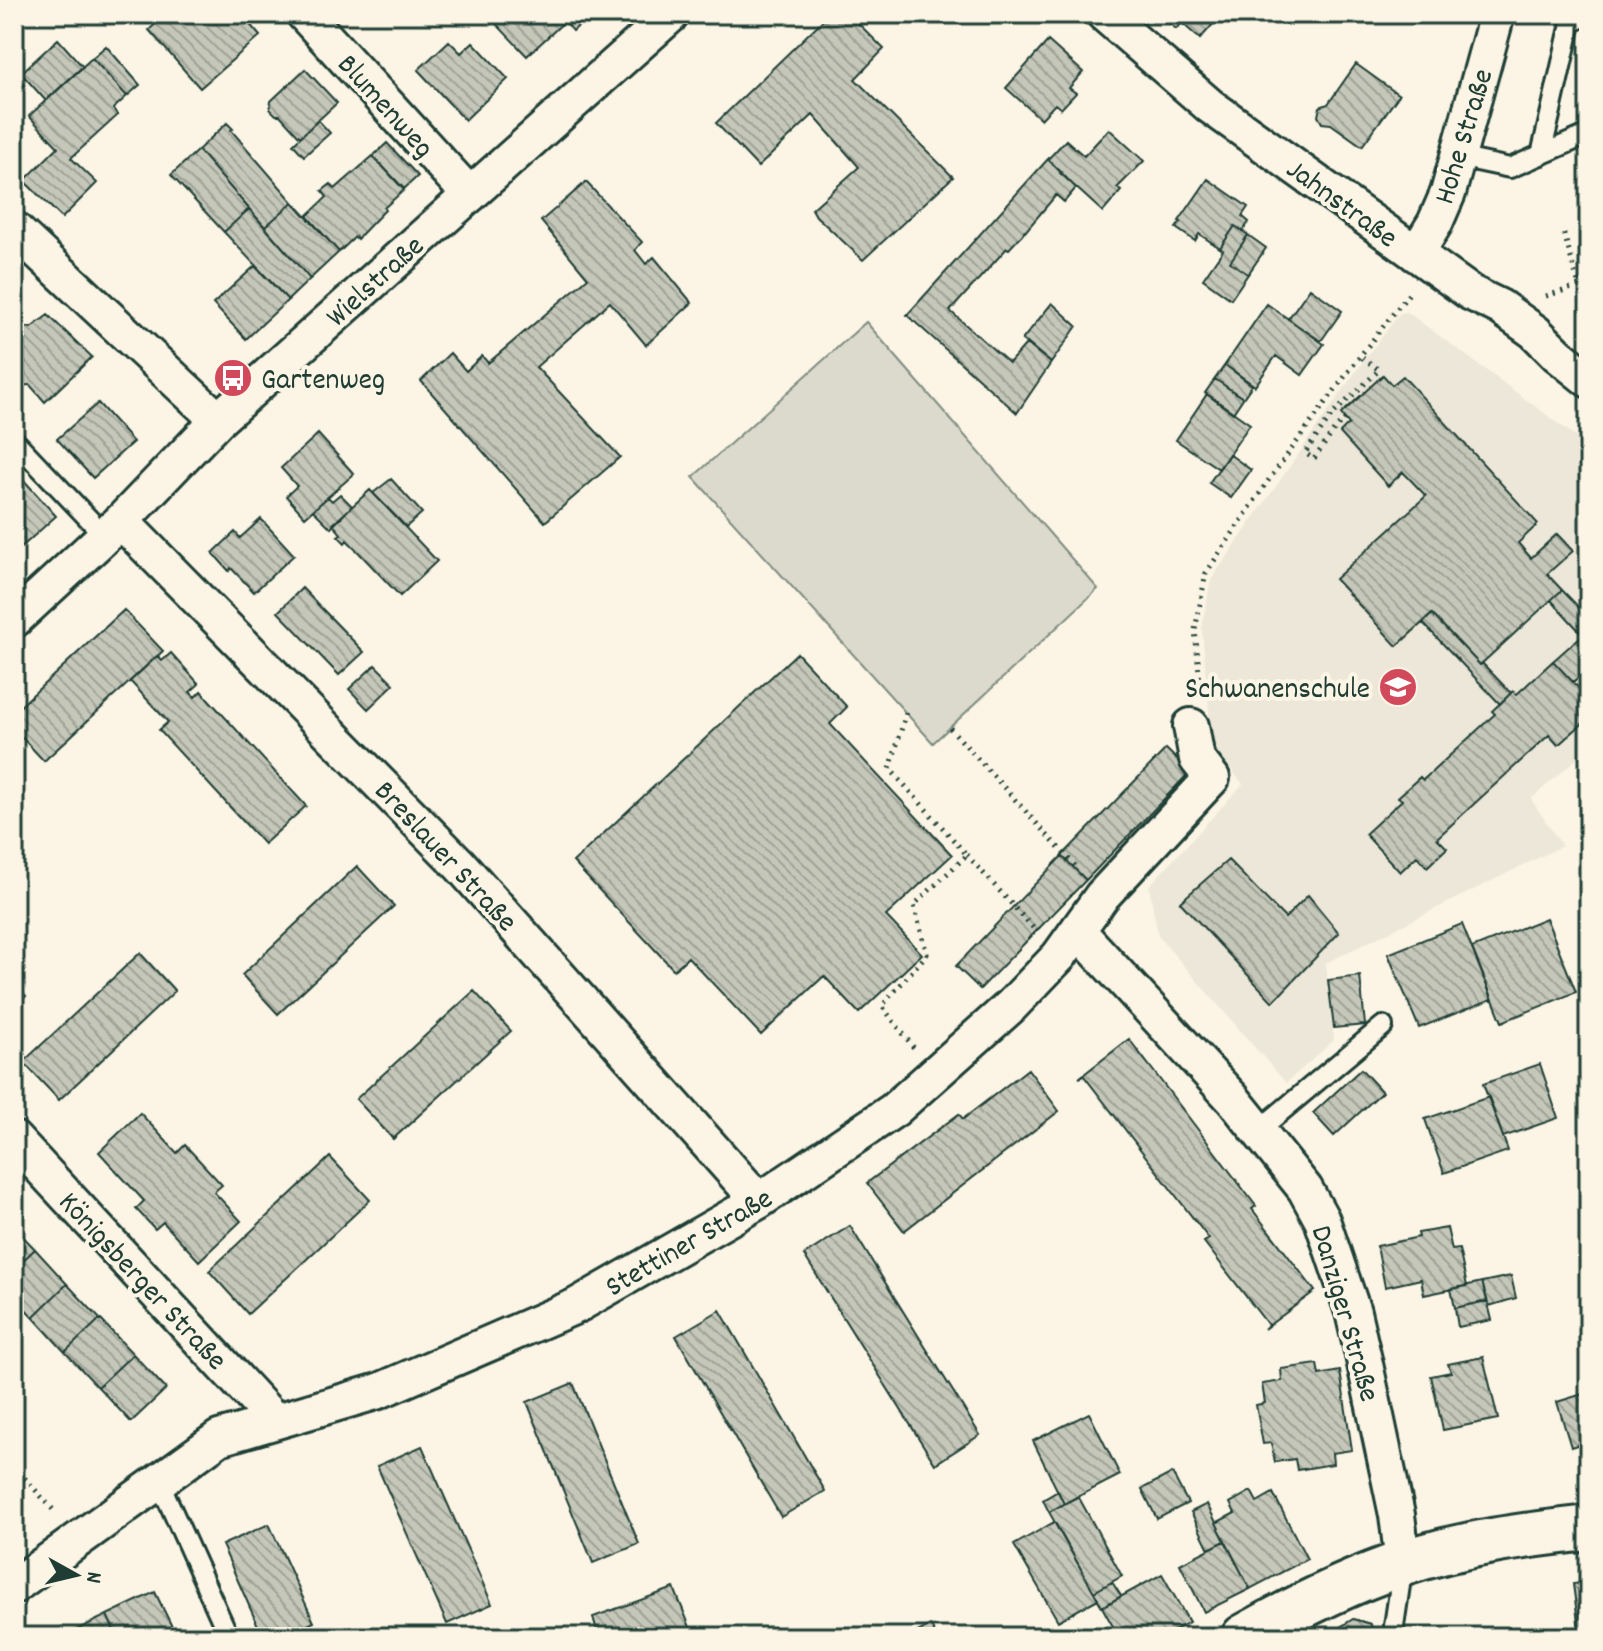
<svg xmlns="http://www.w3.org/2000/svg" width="1603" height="1651" viewBox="0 0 1603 1651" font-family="Dekko,sans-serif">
	<defs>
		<pattern id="building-back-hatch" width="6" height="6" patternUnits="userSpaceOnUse" patternTransform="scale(2)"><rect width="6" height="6" fill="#c5c7b9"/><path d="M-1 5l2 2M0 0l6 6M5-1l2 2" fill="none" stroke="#9fa397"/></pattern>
	</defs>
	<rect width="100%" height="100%" fill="#fcf5e5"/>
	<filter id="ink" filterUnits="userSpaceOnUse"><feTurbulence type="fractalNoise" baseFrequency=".0125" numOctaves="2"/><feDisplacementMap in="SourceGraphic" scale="16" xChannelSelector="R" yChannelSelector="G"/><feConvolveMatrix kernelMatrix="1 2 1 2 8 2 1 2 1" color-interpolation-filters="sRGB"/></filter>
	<g filter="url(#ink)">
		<!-- built -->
		<path fill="#ece7d8" d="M1407,312L1589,446V748L1531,799L1562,846L1326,963L1334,1040L1286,1083L1158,936L1149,886L1243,784L1212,747L1202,628L1211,580L1356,371L1400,313Z"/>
		<!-- pitch -->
		<path fill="#dcdacc" stroke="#7e8c80" stroke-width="2" d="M866,322L1098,589L933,743L693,477Z"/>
		<!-- building -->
		<path fill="url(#building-back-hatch)" stroke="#1f3d34" stroke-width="2" d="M166,14H241L260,36L200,88L149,30Z
			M487,14H590V15L573,31L565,21L527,56Z
			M829,14H849L884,49L855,79L953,177L863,260L816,216L812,209L859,167L813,115L758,167L716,123Z
			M1167,14H1222L1200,39L1182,23L1176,29L1163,18Z
			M58,39L83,67L46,101L21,73Z
			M449,41L461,53L473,42L508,79L465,120L418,70Z
			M1048,41L1083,72L1069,88L1076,93L1061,109L1055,104L1041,119L1006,88Z
			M106,46L140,85L127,96L92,58Z
			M92,58L127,96L113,109L118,115L71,158L97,183L62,218L24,181L58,147L29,116Z
			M1356,64L1399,95L1362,146L1331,124L1322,123L1318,116L1320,107L1328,104Z
			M305,69L337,103L300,137L280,115H276L270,109L271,101Z
			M318,120L330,133L304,156L293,144Z
			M227,123L233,129L231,130L293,202L265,227L198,150Z
			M1109,129L1144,161L1117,188L1121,191L1103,212L1060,173L1061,172L1048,159L1066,140L1084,156Z
			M387,143L418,176L404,189L373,156Z
			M198,150L249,209L224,232L171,175Z
			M373,156L404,190L384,208L385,210L357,239L355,237L339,252L307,216L327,197L322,191L331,184L335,189Z
			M1048,159L1076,188L1064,202L1056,195L1025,232L1024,231L1023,234L1009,249L1007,248L950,311L1009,363L1027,343L1051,363L1017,413L907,315Z
			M1208,179L1248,207L1242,216L1249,222L1243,231L1235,226L1220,248L1199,234L1195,241L1176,228L1181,222L1179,221Z
			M586,182L642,242L635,250L646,264L654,257L692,303L646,345L610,302L536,367L620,457L545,522L421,381L450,353L466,371L482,356L488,363L588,278L541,221Z
			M293,202L339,252L310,279L265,227Z
			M249,209L310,279L288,300L224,232Z
			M1235,226L1248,235L1230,262L1248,274L1231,299L1203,279L1223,250L1220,248Z
			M1248,235L1266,248L1248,274L1230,262Z
			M255,266L288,300L246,339L213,304Z
			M1310,288L1342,311L1321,341L1288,319Z
			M1052,303L1077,326L1051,363L1022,340Z
			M1267,304L1324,344L1302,375L1276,356L1255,386L1225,365Z
			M48,315L92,357L45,402L30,385L14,386L16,369L14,367V342L17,339L20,326L31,328Z
			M1225,365L1252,385L1243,398L1215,379Z
			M1383,375L1392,385L1403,376L1538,524L1518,543L1531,558L1557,534L1573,551L1547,574L1562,590L1480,665L1432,614L1397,646L1335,579L1426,496L1403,472L1388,486L1340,433L1349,424L1341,414Z
			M1215,379L1243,398L1233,413L1205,393Z
			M1207,394L1250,424L1219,469L1176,440Z
			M98,403L133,442L93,478L57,439Z
			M318,434L354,474L305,517L286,496L297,486L281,468Z
			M1229,454L1251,470L1231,498L1209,483Z
			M21,477L56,516L14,554V483Z
			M391,479L422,513L406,527L373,493Z
			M370,490L437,561L400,596L347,540L345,543L338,536L341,534L333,524Z
			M340,494L352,506L331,528L313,510L328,497L332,501Z
			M261,519L294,555L254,592L231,568L229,571L213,553L235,532L240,538Z
			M302,588L364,652L339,675L278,612Z
			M1562,590L1589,618V629L1583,635L1551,600Z
			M124,610L163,651L44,761L14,729V712Z
			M1432,614L1480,665L1482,663L1511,693L1500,704L1423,623Z
			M1589,629V667L1573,682L1553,661Z
			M171,653L199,684L190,692L195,697L201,691L306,806L264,844L159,730L168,722L130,681L157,656L162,661Z
			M797,653L847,707L830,724L952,855L886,916L922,954L859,1013L824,976L761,1035L688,957L674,970L573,862Z
			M1553,661L1589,699V718L1558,745L1549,735L1437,838L1447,848L1427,867L1417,856L1400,872L1365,834L1402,800L1398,797L1420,777L1423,780L1495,714L1492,711L1513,691L1517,694Z
			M375,665L394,684L368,709L349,689Z
			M1166,749L1190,772L1086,880L1062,856Z
			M1062,856L1086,880L980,989L956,966Z
			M1228,860L1285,918L1308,895L1339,933L1273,1002L1180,902Z
			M357,866L394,906L278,1014L242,975Z
			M1546,918L1576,992L1502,1022L1472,948Z
			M1462,924L1492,999L1419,1028L1388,954Z
			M140,953L175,991L59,1100L23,1062Z
			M1360,976L1365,1025L1334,1028L1328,980Z
			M14,984L26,996L14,1008Z
			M474,991L511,1031L393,1139L356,1099Z
			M1129,1039L1256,1206L1252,1209L1315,1291L1264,1329L1268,1325L1204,1242L1209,1239L1084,1076L1079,1078Z
			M1540,1064L1558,1118L1503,1137L1483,1084Z
			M1028,1069L1059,1111L904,1231L867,1183L959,1114L963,1119Z
			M1361,1069L1382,1092L1334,1136L1313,1113Z
			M1489,1097L1508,1151L1444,1173L1425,1119Z
			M140,1113L177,1153L185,1145L222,1185L214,1192L241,1221L199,1261L163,1222L155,1229L136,1209L144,1201L99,1152Z
			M330,1157L370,1200L248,1314L209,1271Z
			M850,1226L980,1435L935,1464L804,1255Z
			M14,1227L35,1249L14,1269Z
			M1447,1228L1452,1250L1459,1249L1467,1286L1424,1295L1421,1279L1385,1287L1377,1246L1419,1237L1418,1233Z
			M35,1249L67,1284L33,1317L14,1297V1269Z
			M1511,1276L1516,1298L1489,1306L1482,1282Z
			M1482,1282L1487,1301L1455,1308L1451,1289Z
			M67,1284L100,1319L65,1352L33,1317Z
			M1486,1296L1492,1320L1458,1327L1455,1308L1487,1301Z
			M720,1310L825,1491L781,1517L676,1336Z
			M100,1319L133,1354L98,1387L65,1352Z
			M133,1354L166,1389L131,1422L98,1387Z
			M1483,1357L1498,1419L1443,1430L1431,1376L1451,1372L1448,1364Z
			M1317,1364L1319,1375L1340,1371L1352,1450L1332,1453L1333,1464L1297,1470L1295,1459L1275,1462L1271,1443L1263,1444L1256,1405L1265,1403L1262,1384L1282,1381L1281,1369Z
			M573,1383L639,1544L593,1563L527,1402Z
			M1589,1392V1441L1571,1447L1557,1402Z
			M1089,1413L1120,1475L1064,1504L1033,1441Z
			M422,1446L492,1604L447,1624L377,1466Z
			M1172,1473L1188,1503L1157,1519L1142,1489Z
			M1058,1491L1064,1504L1049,1512L1043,1500Z
			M1251,1491L1257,1502L1273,1493L1307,1559L1250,1589L1216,1523L1235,1513L1230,1503Z
			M1078,1496L1122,1576L1094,1592L1049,1512Z
			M1207,1504L1225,1541L1209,1549L1191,1512Z
			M1054,1522L1098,1599L1058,1621L1014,1545Z
			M269,1524L314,1622L282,1637H263L222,1545Z
			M1225,1541L1250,1589L1204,1612L1180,1564Z
			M1162,1574L1189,1622L1163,1637H1119L1102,1607Z
			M1112,1582L1121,1596L1102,1607L1094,1592Z
			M1589,1582V1637H1580L1573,1584Z
			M674,1588L694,1637H599L593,1617Z
			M155,1592L177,1637H117L107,1615Z
			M107,1615L117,1637H62Z
			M1353,1619L1371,1624L1373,1637H1324Z
			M930,1625L937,1637H909Z"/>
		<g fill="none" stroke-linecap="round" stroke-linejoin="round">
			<!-- service casing -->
			<g stroke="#1f3d34" stroke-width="24">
				<path id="service" d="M1541,155L1571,23L1589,14
					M1458,157L1510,168L1589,134
					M14,440L105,536
					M1259,1130L1383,1026
					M159,1481L229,1637
					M1395,1637L1394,1626L1403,1565"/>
			</g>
			<!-- minor casing -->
			<g stroke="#1f3d34" stroke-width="40">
				<path id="minor" d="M304,14L470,195
					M1104,14L1210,106L1471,293L1500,307L1535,332L1558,355L1589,380
					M14,229L218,420
					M1416,254L1435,223L1448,193L1497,14
					M121,521L460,865L759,1201
					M14,620L121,521L218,420L672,14
					M1078,931L1233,1099L1305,1189L1322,1220L1353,1312L1365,1364L1397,1515L1403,1563
					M14,1139L275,1421
					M14,1586L219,1438L379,1391L576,1306L759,1201L894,1110L1011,1006L1059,956L1102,896L1212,778L1197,759L1191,726"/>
			</g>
			<!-- secondary casing -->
			<g stroke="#1f3d34" stroke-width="50">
				<path id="secondary" d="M1244,1637C1292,1610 1350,1581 1401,1564C1461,1543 1526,1535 1589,1528"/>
			</g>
			<!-- path -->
			<path stroke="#1f3d34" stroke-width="5" stroke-dasharray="2 6" stroke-linecap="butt" d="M1564,234L1579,286
				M1546,296L1589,283
				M1345,419L1335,429L1314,459L1305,453L1332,415L1379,370L1360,356
				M1201,693L1195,630L1206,573L1268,481L1360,356L1411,291
				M906,713L890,769L967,855L914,905L927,954L882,1006L914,1048
				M950,728L1078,869
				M967,855L1036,931
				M14,1466L56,1513"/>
			<!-- service -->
			<use href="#service" stroke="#fcf5e5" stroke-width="18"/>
			<!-- minor -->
			<use href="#minor" stroke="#fcf5e5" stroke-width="34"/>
			<!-- secondary -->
			<use href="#secondary" stroke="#fcf5e5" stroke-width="44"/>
		</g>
	</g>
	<!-- icons -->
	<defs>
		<g id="bus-disc" transform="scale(2)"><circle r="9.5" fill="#d1495b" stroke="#fcf5e5"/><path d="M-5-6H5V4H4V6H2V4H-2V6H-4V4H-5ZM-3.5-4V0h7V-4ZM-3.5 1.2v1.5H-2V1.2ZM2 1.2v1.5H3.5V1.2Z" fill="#fff"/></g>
		<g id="school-disc" transform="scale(2)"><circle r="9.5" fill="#d1495b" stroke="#fcf5e5"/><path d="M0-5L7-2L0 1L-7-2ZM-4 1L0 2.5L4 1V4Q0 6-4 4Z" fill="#fff"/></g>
	</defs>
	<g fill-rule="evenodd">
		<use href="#bus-disc" x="233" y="378"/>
		<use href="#school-disc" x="1398" y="687"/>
	</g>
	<g text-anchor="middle" stroke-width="8" stroke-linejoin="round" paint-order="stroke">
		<!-- street labels -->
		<g font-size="30" fill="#1f3d34" stroke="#fcf5e5">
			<text transform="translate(387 105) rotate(48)" y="10">Blumenweg</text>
			<text transform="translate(1462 136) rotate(-73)" y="10">Hohe Straße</text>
			<text transform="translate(1343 202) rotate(36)" y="10">Jahnstraße</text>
			<text transform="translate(374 280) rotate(-42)" y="10">Wielstraße</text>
			<text transform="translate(447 855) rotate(47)" y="10">Breslauer Straße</text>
			<text transform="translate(688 1241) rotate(-30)" y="10">Stettiner Straße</text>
			<text transform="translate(144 1280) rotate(47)" y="10">Königsberger Straße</text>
			<text transform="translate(1347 1313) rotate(74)" y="10">Danziger Straße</text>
		</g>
		<!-- poi labels -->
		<g font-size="30" fill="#1f3d34" stroke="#fcf5e5" text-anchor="start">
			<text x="261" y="388">Gartenweg</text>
			<text x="1370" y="697" text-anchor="end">Schwanenschule</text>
		</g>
	</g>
	<!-- margin -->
	<rect width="1603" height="1651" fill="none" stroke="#fcf5e5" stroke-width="48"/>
	<rect x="24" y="24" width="1555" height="1603" fill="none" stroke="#1f3d34" stroke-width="3" filter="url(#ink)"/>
	<!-- north arrow -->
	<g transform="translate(76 1575) rotate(98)" stroke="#fcf5e5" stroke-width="6" paint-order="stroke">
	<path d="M0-6L14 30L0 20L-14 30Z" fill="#1f3d34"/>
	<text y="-12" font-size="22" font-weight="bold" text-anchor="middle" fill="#1f3d34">N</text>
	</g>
</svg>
